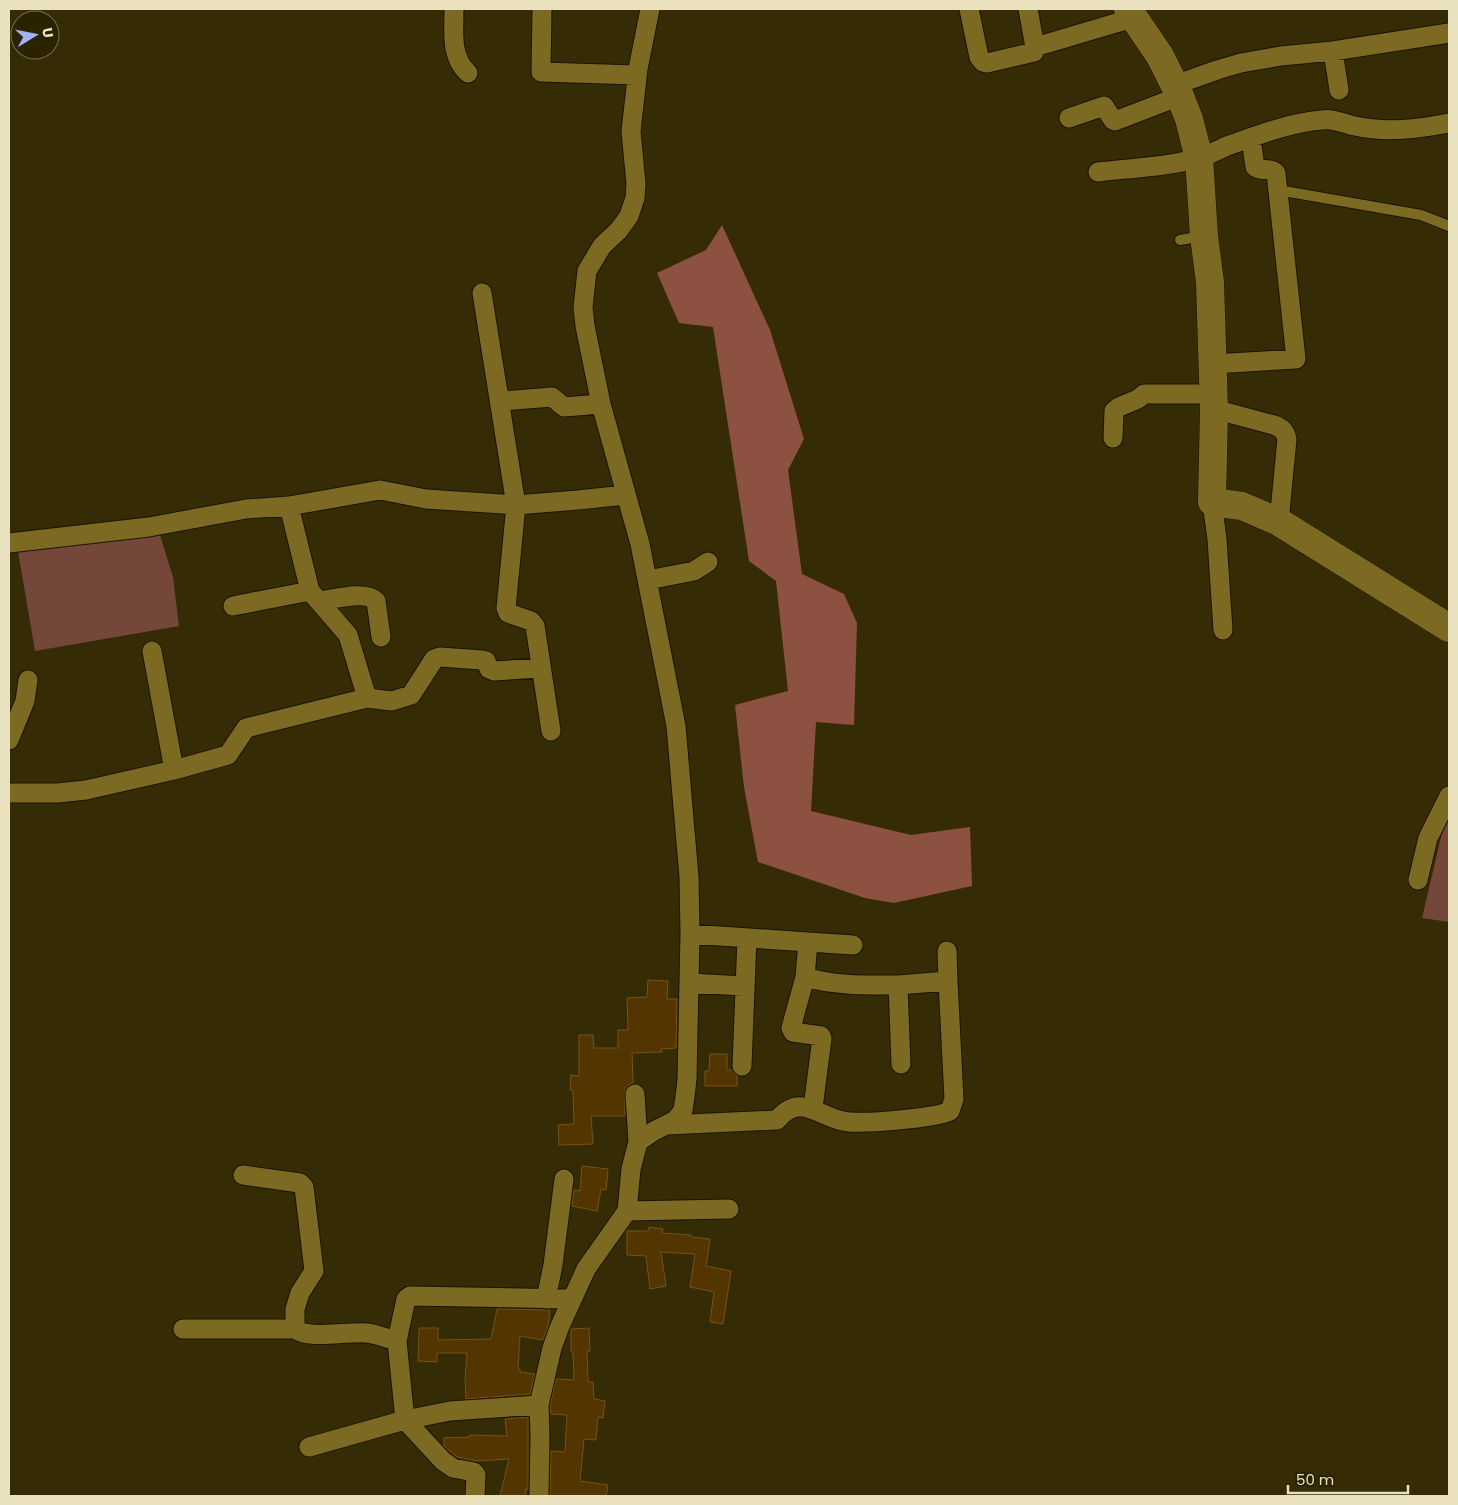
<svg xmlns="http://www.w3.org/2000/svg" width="1458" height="1505" viewBox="0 0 1458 1505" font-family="Poppins,sans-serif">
	<rect width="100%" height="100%" fill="#352c05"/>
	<!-- green -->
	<path fill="#75473b" d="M158,529L173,577L179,626L35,651L18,551Z
		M1447,812H1449V922L1422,918Z"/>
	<!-- forest -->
	<path fill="#8d5141" d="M722,225L770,330L804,439L788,470L802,574L844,594L857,623L854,725L816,722L811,811L911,835L970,827L972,886L894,903L865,898L758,862L744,787L735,705L788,691L776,581L749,561L713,327L679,323L657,273L706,250Z"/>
	<!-- building -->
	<path fill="#523501" stroke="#795310" d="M648,980L668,981L667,999H677L676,1048L661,1049L662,1052L632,1053L633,1083L628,1085L625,1089V1116H591L593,1144L559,1145L558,1125L574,1124L573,1090H570L571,1075L579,1076V1035H593L594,1048H618V1030H628L627,998L647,997Z
		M710,1054H727V1070H732L737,1076V1086H705V1071H709Z
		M582,1166L608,1169L606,1190L601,1189L597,1211L572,1206L574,1190L580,1191Z
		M649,1227L663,1229L662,1233L691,1235V1237L710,1239L706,1266L731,1271L723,1324L710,1322L714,1292L690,1287L695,1254L661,1252L666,1286L650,1289L646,1256L627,1255V1231H648Z
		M497,1309L550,1310L548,1327L543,1340L520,1336L518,1369H520V1372L535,1374L530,1394L466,1399L465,1380L467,1353H437V1362L418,1361L419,1328H438V1340L491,1339Z
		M589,1328L590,1351H587L588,1382H593L594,1399L605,1401L603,1418L598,1417L596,1440L584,1439L580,1481L608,1485L606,1496H557L550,1495L551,1451L565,1452L567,1415L551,1414L550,1406L556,1379L574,1380L573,1352H571V1329Z
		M528,1417V1490L525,1489L526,1496H500L509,1459L477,1461L457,1457L444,1446V1438L470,1437V1435L507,1436L505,1419Z"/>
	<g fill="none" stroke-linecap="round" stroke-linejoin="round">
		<!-- lane casing -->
		<g stroke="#1a1401" stroke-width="12">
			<path id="lane" d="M1278,190L1421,215L1449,226
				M1180,240L1203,236"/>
		</g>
		<!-- street casing -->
		<g stroke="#1a1401" stroke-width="21">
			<path id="street" d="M454,9C454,31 450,57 468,73
				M542,9L541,72L637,75
				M969,9L979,57L983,62L987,63L1034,52L1035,47L1028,9
				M1035,47L1133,18
				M1333,51L1339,90
				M1175,85L1217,70L1241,63L1281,56L1333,51L1449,33
				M1069,118L1104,106L1113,120L1115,121L1180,96
				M1098,172C1131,168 1167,167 1199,158C1209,155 1218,150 1227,146C1256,136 1291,122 1322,120C1334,118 1344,124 1355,126C1386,133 1418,129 1449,123
				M482,293L516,505L506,608L508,613L531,621L535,626L551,731
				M1213,364L1296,359L1276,173C1271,167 1261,172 1255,167L1251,139
				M501,401L552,397L564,407L601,404
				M1214,409L1274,425C1282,428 1285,431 1287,439L1279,522
				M1113,438L1114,411L1119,407L1138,399L1144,394H1214
				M1212,502L1217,539L1223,630
				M9,543L149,527L246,509L289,506L380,490L426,499L516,505L578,500L625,495
				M648,580L694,571L708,562
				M320,601C334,599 366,590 376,601L381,637
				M233,606L310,591
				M367,698L392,701L411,695L431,664L434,659L440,657L482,660L486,661L489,669L494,671L540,668
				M9,740L25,701L28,680
				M174,770L228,755L246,728L367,698L348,635L310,591L289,506
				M9,793H58L86,790L174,770L152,651
				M1418,880L1428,838L1449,796
				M690,934L808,942L805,977C835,986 867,985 898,985L901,1064
				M808,942L853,945
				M947,951L948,981
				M805,977L791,1028L793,1032L821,1036L822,1038L813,1108
				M689,983L744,986
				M742,1066L747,938
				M635,1094L638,1142
				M667,1125L777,1120C800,1092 817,1116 843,1121C859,1125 936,1118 950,1111L954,1099L948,981L898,985
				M243,1175L300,1183L304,1187L314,1271L300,1293L295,1309V1329C308,1340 348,1331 367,1333C377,1334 387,1339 397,1341L406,1299L410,1296L572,1299
				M627,1211L729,1209
				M546,1299L553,1265L564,1179
				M183,1329H295
				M397,1341L405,1420L443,1461L453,1468L474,1472L476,1475L475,1496
				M309,1447L405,1420L450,1411L539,1405
				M539,1496L540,1436L539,1405L552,1348L560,1326L586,1269L627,1211L631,1169L638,1142L654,1131L674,1121L679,1116L683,1110L685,1097L687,1079L690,934L689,877L676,726L640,544L601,404L585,326L583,307L587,271L602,246L619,230L629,216L635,198L636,184L631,131L638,69L650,9"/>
		</g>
		<!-- secondary casing -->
		<g stroke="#1a1401" stroke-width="29">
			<path id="secondary" d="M1128,9L1160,56L1180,96L1189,119L1199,158L1204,236L1210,282L1214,409L1212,502L1242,506L1279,522L1449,628"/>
		</g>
		<!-- lane -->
		<use href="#lane" stroke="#7c6a22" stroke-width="10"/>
		<!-- street -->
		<use href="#street" stroke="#7c6a22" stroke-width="19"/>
		<!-- secondary -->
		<use href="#secondary" stroke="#7c6a22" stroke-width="28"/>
	</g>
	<!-- border -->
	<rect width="1458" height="1505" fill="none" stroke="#eae2bf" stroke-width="20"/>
	<!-- north arrow -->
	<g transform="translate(35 35) rotate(80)"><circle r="24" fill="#2b2200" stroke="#776f4c"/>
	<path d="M0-4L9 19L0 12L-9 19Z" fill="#a4b2fc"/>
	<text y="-8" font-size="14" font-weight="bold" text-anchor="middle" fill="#eae2bf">U</text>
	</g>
	<!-- scale -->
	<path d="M1288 1485v8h120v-8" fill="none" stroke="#eae2bf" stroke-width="2.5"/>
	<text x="1296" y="1485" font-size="15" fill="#eae2bf" stroke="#2b2200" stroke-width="4" paint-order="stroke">50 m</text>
</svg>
